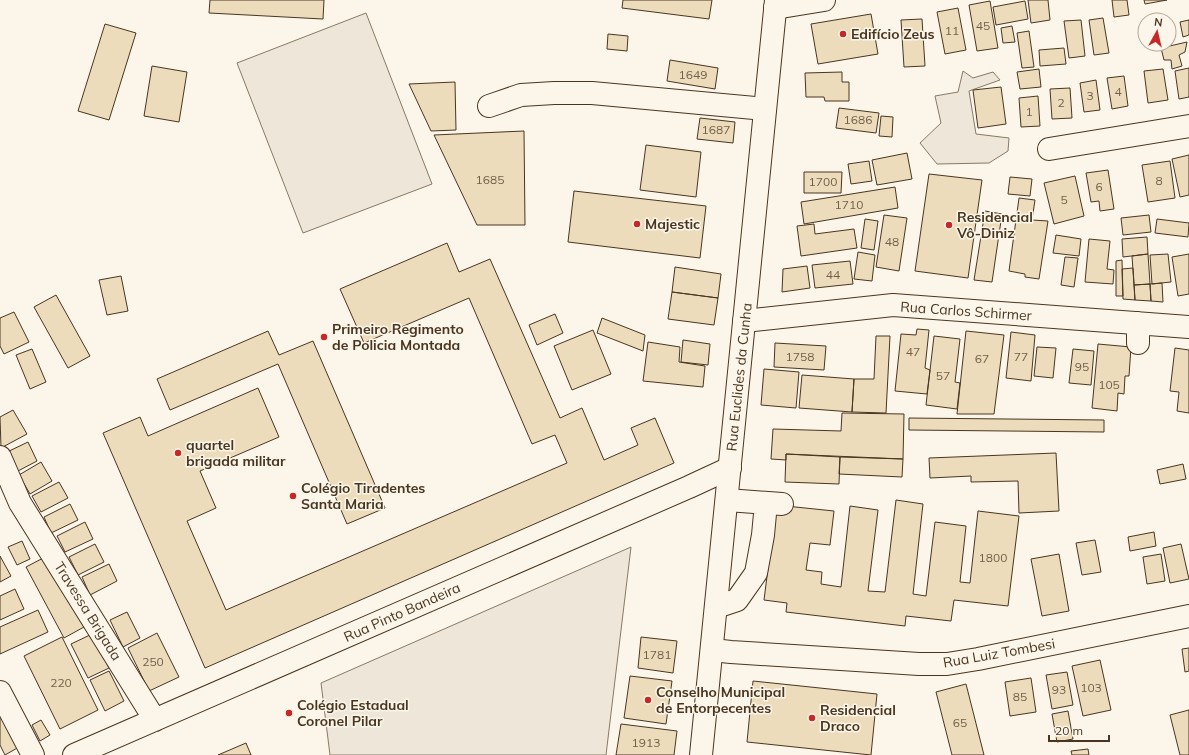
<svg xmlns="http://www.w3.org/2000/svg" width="1189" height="755" viewBox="0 0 1189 755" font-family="Mulish,sans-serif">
	<rect width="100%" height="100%" fill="#fbf6e9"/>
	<!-- green -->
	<path fill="#ede6d9" stroke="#887966" d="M366,13L432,184L303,233L237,63Z
		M963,71L973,78L993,72L1000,80L969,91L976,134L1009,138L1008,151L989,163L937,164L920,143L941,123L935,96L958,92Z
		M631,547L606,755H330L321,683Z"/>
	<!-- building -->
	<path fill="#ecdcbc" stroke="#4a3520" d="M210,0H324L323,19L209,13Z
		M623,0H712L709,19L622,8Z
		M1028,0H1048L1050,20L1031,23Z
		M1112,0H1127L1129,15L1114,17Z
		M1144,0H1167L1145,4Z
		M990,1L998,48L977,51L969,5Z
		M1025,1L1028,19L996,25L993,7Z
		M958,8L966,50L945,54L937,12Z
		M871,14L878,54L818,64L811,24Z
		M1103,18L1109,53L1094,55L1089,20Z
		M922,19L925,66L904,67L901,20Z
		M1081,20L1085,56L1069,58L1064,21Z
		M1189,20V35L1183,37L1180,22Z
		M105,24L136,33L109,120L78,111Z
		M1012,26L1015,42L1003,43L1001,28Z
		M1029,31L1034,67L1022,68L1017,33Z
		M608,34L628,36L627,51L607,49Z
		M1187,42L1185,52L1179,55L1182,66L1172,69L1171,60H1164L1161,48Z
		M1064,48L1066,64L1040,66L1039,50Z
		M670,60L718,68L715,89L667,81Z
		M152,66L187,72L179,122L144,116Z
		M1189,68V97L1179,99L1175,71Z
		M1039,69L1041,87L1020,89L1017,72Z
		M1163,69L1168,100L1148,103L1144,71Z
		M842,72V82H849V101H825L824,97H806L805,73Z
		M1124,76L1128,106L1112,109L1107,78Z
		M1096,80L1100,110L1084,112L1080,83Z
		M455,82L456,130L431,131L409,84Z
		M1001,87L1006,124L978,128L973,90Z
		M1070,88L1072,118L1052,119L1050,89Z
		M1038,96L1040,126L1021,127L1019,98Z
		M839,108L879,113L876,133L836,128Z
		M881,116L893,117L892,137L879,136Z
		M700,118L735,122L733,143L697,139Z
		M524,131L525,225H477L434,135Z
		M646,145L701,152L696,197L640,190Z
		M907,153L912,179L877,185L872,160Z
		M1189,155V195L1180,197L1172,159Z
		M869,161L872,181L851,184L848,164Z
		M1170,161L1175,198L1148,202L1142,165Z
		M1108,170L1114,209L1100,211L1099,201L1091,202L1086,173Z
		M804,172H842L841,193H804Z
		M929,174L982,180L968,278L915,271Z
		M1075,176L1084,216L1054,224L1044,183Z
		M1010,177L1032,179L1030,196L1008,194Z
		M895,187L898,208L804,224L801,202Z
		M574,191L706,206L700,258L568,242Z
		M1019,198L1035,200L1032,220L1048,221L1039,279L1025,277V274L1009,271Z
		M985,211L1002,214L992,282L974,280Z
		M884,215L907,218L899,271L876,267Z
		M1149,215L1151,232L1123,235L1121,218Z
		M865,219L878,221L874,250L861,248Z
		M1157,219L1189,223L1188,237L1155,233Z
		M814,224L815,234L854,229L857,248L801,256L797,226Z
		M1056,235L1081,239L1079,256L1053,253Z
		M1147,237L1148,254L1123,257L1122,239Z
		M1089,239L1110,241L1107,269L1114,270L1113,284L1085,282Z
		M447,243L459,272L490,259L560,418L582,408L604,460L638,445L631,428L655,418L674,463L205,668L103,433L140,417L148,436L258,388L279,437L200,471L216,508L187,521L226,610L567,463L555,435L532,444L469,298L364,343L340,289Z
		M858,252L875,255L872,281L854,279Z
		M1148,254L1150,284L1134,285L1132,256Z
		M1168,254L1171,282L1152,284L1150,255Z
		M1189,254V294L1178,296L1172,257Z
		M1065,257L1078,258L1074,287L1061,285Z
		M1122,260L1123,296H1116V261Z
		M850,261L853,284L815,288L812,265Z
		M807,266L810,288L782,292L783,269Z
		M675,267L721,274L718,298L672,292Z
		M1133,268L1135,300L1123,299L1122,269Z
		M121,276L128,311L107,315L99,280Z
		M1162,283L1163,302L1151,301L1150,284Z
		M1150,284L1151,301L1135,300L1134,285Z
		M672,292L718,298L714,325L668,319Z
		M56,295L90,356L68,368L34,307Z
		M14,312L29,342L4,354L0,346V318Z
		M555,314L563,333L537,345L529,325Z
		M602,318L645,335L643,351L597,333Z
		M917,329L929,330L925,368L930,370L927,394L895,391L901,334L916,335Z
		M593,330L611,374L572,390L554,346Z
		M268,331L279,355L313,341L385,508L347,524L278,364L170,410L157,379Z
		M966,331L1004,335L994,414H957Z
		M1011,332L1035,335L1031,381L1006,378Z
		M876,336H890L886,413L852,412L854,379H874Z
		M934,336L960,339L955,382L960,383L957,409L926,405Z
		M683,340L710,344L708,365L681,362Z
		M648,342L680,347L679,362L705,366L703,387L643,381Z
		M775,343L826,346L824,370L774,367Z
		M1098,344L1131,347L1129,376H1125L1124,394L1118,393L1117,411L1092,408Z
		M1037,347L1056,348L1053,378L1034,376Z
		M1175,348L1189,350V413L1177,411L1179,392L1170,391Z
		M32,349L46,382L30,389L16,355Z
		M1073,349L1094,351L1091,385L1069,383Z
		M764,369L799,372L796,408L761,405Z
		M802,375L854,379L852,412L799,408Z
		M13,410L27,434L1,448L0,417Z
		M842,413L904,414L903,459L786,454V460L771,459L773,429L841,431Z
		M909,418L1104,420V432L909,430Z
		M28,442L37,461L16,472L5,453Z
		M1056,453L1059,511L1019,513L1018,481L971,482V476L930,478L929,458Z
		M786,454L840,457L839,484L785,482Z
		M840,457L903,459L902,477L839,474Z
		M41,462L52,481L30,494L19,475Z
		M1183,464L1186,479L1160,484L1157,470Z
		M59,482L68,498L41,512L32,496Z
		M896,500L923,504L913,594L926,596L935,522L966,526L960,582L970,583L978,511L1019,516L1008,606L954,600L951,621L906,616L905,626L786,612L787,603L764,600L776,505L834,511L830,545L810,543L806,570L822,572L821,584L841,587L850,506L878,510L868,591L885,592Z
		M70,504L78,520L51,533L44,517Z
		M85,522L93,539L65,552L57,536Z
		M1154,532L1156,546L1130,551L1128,537Z
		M1095,540L1101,572L1082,575L1076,543Z
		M22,541L30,559L17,565L8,547Z
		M95,544L104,562L78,575L69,557Z
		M1181,544L1189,579L1170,583L1163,548Z
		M1059,554L1069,611L1042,616L1031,559Z
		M1161,554L1165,581L1147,584L1143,557Z
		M0,556L11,576L0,582Z
		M47,556L84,627L64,638L26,567Z
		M109,564L117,581L90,595L82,577Z
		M15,589L24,609L0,620V596Z
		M38,610L48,632L0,654V627Z
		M127,612L140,638L123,647L110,620Z
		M157,633L179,677L149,691L128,648Z
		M92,634L109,668L88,678L71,644Z
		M62,637L98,710L60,729L24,656Z
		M641,637L677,641L673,673L638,668Z
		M1189,648V671L1185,672L1182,649Z
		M1100,660L1111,710L1083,716L1072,666Z
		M109,671L124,701L105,711L90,680Z
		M1067,672L1073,705L1052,709L1046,675Z
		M630,676L672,681L666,724L624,718Z
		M1031,678L1036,712L1010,716L1005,682Z
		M753,681L877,694L871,755L747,742Z
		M966,684L984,755H952L936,692Z
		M1189,710V755H1180L1170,715Z
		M1068,711L1073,739L1057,742L1052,714Z
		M0,712L19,747L5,755L0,745Z
		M41,720L50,735L40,741L32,725Z
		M621,724L677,731L674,755H616Z
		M246,743L251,755H218Z
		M1088,749L1089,755H1072L1071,751Z"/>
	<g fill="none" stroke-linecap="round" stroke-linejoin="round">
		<!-- minor casing -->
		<g stroke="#4a3520" stroke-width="24">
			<path id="minor" d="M775,8L824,0
				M489,106L521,95L554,93H592L765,109
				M1049,149L1189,126
				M744,321L893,305L1189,327
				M1138,343V323
				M0,457L20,503L155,720
				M727,500L782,504
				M716,607L737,600L756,573L763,535L766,503
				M712,650L731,652L919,664H947L978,659L1189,616
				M0,692L33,755
				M74,755L689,487L730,468"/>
		</g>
		<!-- major casing -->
		<g stroke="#4a3520" stroke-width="24">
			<path id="major" d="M701,755L776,0"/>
		</g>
		<!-- minor -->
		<use href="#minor" stroke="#fbf6e9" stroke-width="22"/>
		<!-- major -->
		<use href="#major" stroke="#fbf6e9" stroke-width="22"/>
	</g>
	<!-- markers -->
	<g fill="#c62828" stroke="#fbf6e9" stroke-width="1.5">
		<circle cx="843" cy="34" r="4"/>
		<circle cx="637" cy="224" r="4"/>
		<circle cx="949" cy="225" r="4"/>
		<circle cx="324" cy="337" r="4"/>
		<circle cx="178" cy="453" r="4"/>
		<circle cx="293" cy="496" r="4"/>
		<circle cx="648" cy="700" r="4"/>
		<circle cx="289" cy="713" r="4"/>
		<circle cx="812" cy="718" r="4"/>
	</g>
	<g text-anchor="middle" stroke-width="3" stroke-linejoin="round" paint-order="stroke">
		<!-- number labels -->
		<g font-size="12" fill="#725f47">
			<text x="983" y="30">45</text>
			<text x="952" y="35">11</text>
			<text x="693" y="79">1649</text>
			<text x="1118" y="96">4</text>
			<text x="1090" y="100">3</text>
			<text x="1061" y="107">2</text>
			<text x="1029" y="116">1</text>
			<text x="858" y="124">1686</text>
			<text x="716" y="134">1687</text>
			<text x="490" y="184">1685</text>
			<text x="1159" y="185">8</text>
			<text x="823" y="186">1700</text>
			<text x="1099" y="191">6</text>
			<text x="1064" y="204">5</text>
			<text x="849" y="209">1710</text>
			<text x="892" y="246">48</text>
			<text x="833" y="279">44</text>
			<text x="913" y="356">47</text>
			<text x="800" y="361">1758</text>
			<text x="1021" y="361">77</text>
			<text x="982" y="363">67</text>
			<text x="1082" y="371">95</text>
			<text x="943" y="380">57</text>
			<text x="1109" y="389">105</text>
			<text x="993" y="562">1800</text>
			<text x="657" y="659">1781</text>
			<text x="153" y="666">250</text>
			<text x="61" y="687">220</text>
			<text x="1091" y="692">103</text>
			<text x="1059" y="694">93</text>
			<text x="1020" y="701">85</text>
			<text x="960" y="727">65</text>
			<text x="646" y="747">1913</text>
		</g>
		<!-- poi labels -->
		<g font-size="14" font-weight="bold" fill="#4a3520" stroke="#fbf6e9" text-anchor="start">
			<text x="851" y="39">Edifício Zeus</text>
			<text x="957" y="222">Residencial<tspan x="957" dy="16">Vô-Diniz</tspan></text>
			<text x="645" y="229">Majestic</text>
			<text x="332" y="334">Primeiro Regimento<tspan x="332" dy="16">de Policia Montada</tspan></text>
			<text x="186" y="450">quartel<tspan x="186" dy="16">brigada militar</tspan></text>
			<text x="301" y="493">Colégio Tiradentes<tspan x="301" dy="16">Santa Maria</tspan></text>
			<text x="656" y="697">Conselho Municipal<tspan x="656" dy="16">de Entorpecentes</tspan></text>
			<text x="297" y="710">Colégio Estadual<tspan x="297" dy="16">Coronel Pilar</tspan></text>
			<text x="820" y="715">Residencial<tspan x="820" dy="16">Draco</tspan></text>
		</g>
		<!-- street labels -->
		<g font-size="14" fill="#4a3520" stroke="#fbf6e9">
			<text transform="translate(966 311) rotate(4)" y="5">Rua Carlos Schirmer</text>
			<text transform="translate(739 377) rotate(-84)" y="5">Rua Euclides da Cunha</text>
			<text transform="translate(88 611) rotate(58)" y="5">Travessa Brigada</text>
			<text transform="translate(402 612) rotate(-24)" y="5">Rua Pinto Bandeira</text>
			<text transform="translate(999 653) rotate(-10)" y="5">Rua Luiz Tombesi</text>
		</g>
	</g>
	<!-- north arrow -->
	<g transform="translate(1157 32) rotate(8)"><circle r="19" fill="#fbf6e9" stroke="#b4a999"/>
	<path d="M0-3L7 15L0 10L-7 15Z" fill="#c62828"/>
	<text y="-6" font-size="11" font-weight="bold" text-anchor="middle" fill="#4a3520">N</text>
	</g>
	<!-- scale -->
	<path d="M1049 735v6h60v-6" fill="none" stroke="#4a3520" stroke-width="2"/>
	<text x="1055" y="735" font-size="12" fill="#4a3520" stroke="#fbf6e9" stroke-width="3" paint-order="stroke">20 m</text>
</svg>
